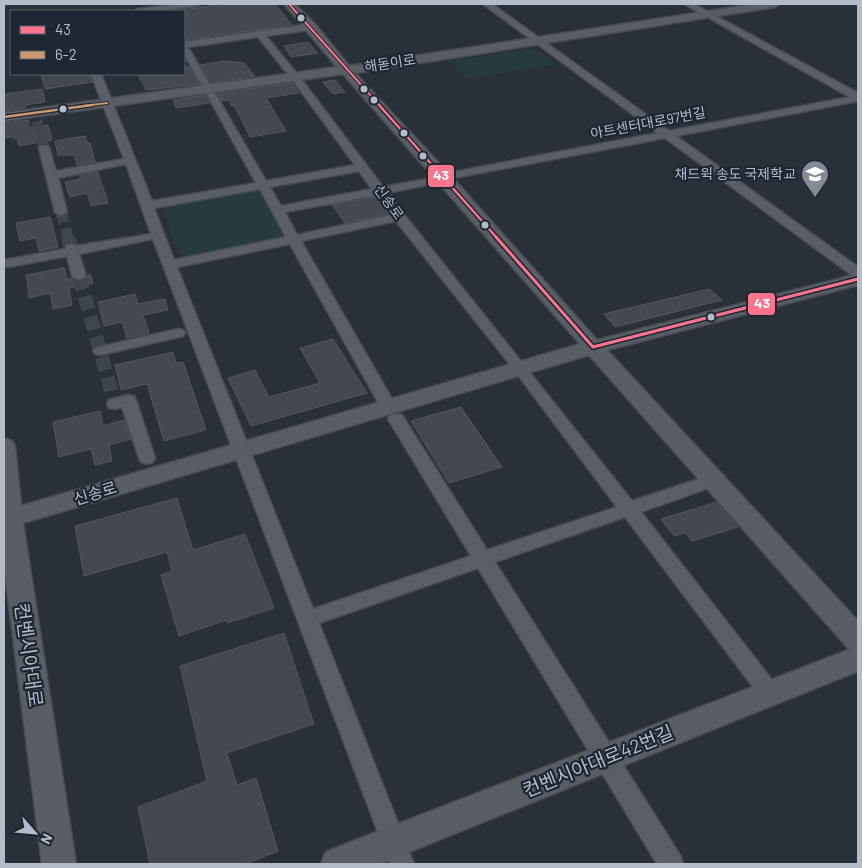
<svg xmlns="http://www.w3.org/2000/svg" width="862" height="868" viewBox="0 0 862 868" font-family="Barlow,'Noto Sans KR',sans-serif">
	<rect width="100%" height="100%" fill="#2a3038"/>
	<!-- green -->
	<path fill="#273a3e" d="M529,49L539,50L557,64L467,79L448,61Z
		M258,189L285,237L189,256L179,254L163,210L166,206Z"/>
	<!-- building -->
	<path fill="#444950" stroke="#52575f" d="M223,4H275L292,25L184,40V10Z
		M308,42L318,53L291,57L284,46Z
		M225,61L244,63L255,76L211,83L200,65Z
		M184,67H189L200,84L146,90L138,74H184Z
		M41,74H89L92,82L45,89Z
		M335,80L345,92L333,94L323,82Z
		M292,83L299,93L266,98L286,131L250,137L234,105L232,106L229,100L222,101L217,93Z
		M42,89L45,102L25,105V108L4,111V94Z
		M205,95L209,103L176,108L173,100Z
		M28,120L30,128L48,125L52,140L19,146L17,138L14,139L13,137L4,138V123Z
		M85,136L87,143H90L95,162L77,165L74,155H58L55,141Z
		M98,172L108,203L91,206L87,193L70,197L65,182L80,179V175Z
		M376,197L388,214L345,223L332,205Z
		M50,217L58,247L39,251L36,238L20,241L16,223Z
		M64,268L67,279L71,278L80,282L90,274L93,283L69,288L72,305L53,309L50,293L29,298L26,275Z
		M709,289L722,300L615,327L604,314Z
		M135,294L138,304L165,299L168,310L143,315L149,333L127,338L122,322L104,326L98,302Z
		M333,339L367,393L251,426L228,378L255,370L269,397L320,383L300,348Z
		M173,352L176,363L183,362L206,430L164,441L147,384L121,390L115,365Z
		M461,407L502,467L449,483L411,421Z
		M100,411L103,426L124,420L131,439L109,445L112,461L95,465L91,449L59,457L53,422Z
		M177,498L193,550L245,534L274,608L228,623L227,620L179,636L161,575L172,571L167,552L84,576L75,526Z
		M717,502L738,527L692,541L685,533L674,536L661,519Z
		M284,633L314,724L227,753L237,785L256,778L278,851L246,864H150L138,807L207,781L180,666Z"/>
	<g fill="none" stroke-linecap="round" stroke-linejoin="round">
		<!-- street-tunnel-far1 -->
		<path stroke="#3f454e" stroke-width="11" stroke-dasharray="11 5.5" stroke-linecap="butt" d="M37,121L44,148
			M61,212L68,238"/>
		<!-- street-tunnel -->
		<path stroke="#3f454e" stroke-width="14" stroke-dasharray="14 7" stroke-linecap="butt" d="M68,237L71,248
			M79,276L115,404"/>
		<!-- street casing -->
		<g stroke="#484c53" stroke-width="3">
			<path id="street" d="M179,4H201L197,6L157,11H134L138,9Z
				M483,4H492L669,131L850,97L684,4H694L858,93V101L676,136L858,267V277L853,276L665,138L443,180L439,179L437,177L443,174L658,133Z
				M311,24L314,25V29L266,36L298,75L383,187L427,179L431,180L433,182L431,184L387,193L632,501L714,474L720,476L723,480L720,484L641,512L776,685L780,692L776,699L769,701L762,699L625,517L495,562L680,855L683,864H657L478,568L319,623L414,864H390L153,239L79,254L86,276L79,280L72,276L67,256L8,267L4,266V260L65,249L67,245L71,244L76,246L151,234L126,164L58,178L67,212L61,216L55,212L39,148L40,146H48L49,148L56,171L124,159L91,74H101L152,201L256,183L204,89L206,87L203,86L184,55V42ZM258,37L292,79L355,165L266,181L188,47ZM359,171L372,189L281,206L270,187ZM260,189L286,237L174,260L154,208ZM377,195L391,215L297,235L285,212ZM396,221L515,371L617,507L487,550L402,415L396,414L390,415L388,419L471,556L313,609L177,267L290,244L380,406L382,410H394L396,406L301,241Z
				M178,329L183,330L185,333L183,336L100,355L95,354L93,351L95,348Z
				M128,395L134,396L136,400L155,458L153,462L147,464L141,462L139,458L122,407L115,409L109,408L107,404L109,400Z"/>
		</g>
		<!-- secondary casing -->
		<g stroke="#484c53" stroke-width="3">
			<path id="secondary" d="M284,4H295L315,24L349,66L755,4H780L775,7L355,73L451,176L597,340L858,274V285L607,350L858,621V671L379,864H321L326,852L338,847L851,649L848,648L589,355L23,523L76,864H42L4,566V438L12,441L15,446L21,506L580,344L343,74L4,121V113L337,67Z"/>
		</g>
		<!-- street -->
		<use href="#street" fill="#5a5e66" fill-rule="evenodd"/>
		<!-- secondary -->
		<use href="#secondary" fill="#595d64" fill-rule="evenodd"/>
		<!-- bus-1-far2 casing -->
		<g stroke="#1d2633" stroke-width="4">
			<path id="bus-1-far2" d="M289,4L380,106"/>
		</g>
		<!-- bus-1-far1 casing -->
		<g stroke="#1d2633" stroke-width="5">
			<path id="bus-1-far1" d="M379,105L497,238"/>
		</g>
		<!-- bus-1 casing -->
		<g stroke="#1d2633" stroke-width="6">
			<path id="bus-1" d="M496,237L593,347
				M593,347L858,279"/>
		</g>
		<!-- bus-2-far1 casing -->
		<g stroke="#1d2633" stroke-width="4">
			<path id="bus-2-far1" d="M83,106L107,103"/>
		</g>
		<!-- bus-2 casing -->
		<g stroke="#1d2633" stroke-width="5">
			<path id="bus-2" d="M4,117L92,105"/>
		</g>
		<!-- bus-1-far2 -->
		<use href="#bus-1-far2" stroke="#fc738d" stroke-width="2"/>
		<!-- bus-1-far1 -->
		<use href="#bus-1-far1" stroke="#fc738d" stroke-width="2.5"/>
		<!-- bus-1 -->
		<use href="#bus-1" stroke="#fc738d" stroke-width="3"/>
		<!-- bus-2-far1 -->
		<use href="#bus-2-far1" stroke="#cd976f" stroke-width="2"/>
		<!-- bus-2 -->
		<use href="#bus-2" stroke="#cd976f" stroke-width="2.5"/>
	</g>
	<!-- icons -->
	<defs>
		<g id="school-pin" transform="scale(1.4375)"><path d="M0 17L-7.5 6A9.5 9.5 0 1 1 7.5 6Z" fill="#848b96" stroke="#1d2633"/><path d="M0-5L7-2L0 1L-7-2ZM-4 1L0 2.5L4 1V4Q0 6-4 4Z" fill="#fff"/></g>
	</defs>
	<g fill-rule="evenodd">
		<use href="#school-pin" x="815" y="174"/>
	</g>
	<!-- markers -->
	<g fill="#b4bcc9" stroke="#1d2633" stroke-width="2">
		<circle cx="301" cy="18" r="4.5"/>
		<circle cx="364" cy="89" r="4.5"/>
		<circle cx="374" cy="100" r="4.5"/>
		<circle cx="63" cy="109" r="4.5"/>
		<circle cx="404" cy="133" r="4.5"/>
		<circle cx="423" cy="156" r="4.5"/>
		<circle cx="485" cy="225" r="4.5"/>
		<circle cx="711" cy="317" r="4.5"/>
	</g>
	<g text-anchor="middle" stroke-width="4.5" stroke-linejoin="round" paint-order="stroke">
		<!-- far-street labels -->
		<g font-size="14" fill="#b4bcc9" stroke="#1d2633">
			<text transform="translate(390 63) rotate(-9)" y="5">해돋이로</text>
			<text transform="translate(648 123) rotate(-11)" y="5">아트센터대로97번길</text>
			<text transform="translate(389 202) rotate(54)" y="5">신송로</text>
		</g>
		<!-- far-poi labels -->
		<g font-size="14" fill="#b4bcc9" stroke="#1d2633" text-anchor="end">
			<text x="796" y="179">채드윅 송도 국제학교</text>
		</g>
		<!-- street labels -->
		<g font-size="16" fill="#b4bcc9" stroke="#1d2633">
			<text transform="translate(95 493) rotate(-17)" y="6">신송로</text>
		</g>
		<!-- near-street labels -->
		<g font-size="19" fill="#b4bcc9" stroke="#1d2633">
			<text transform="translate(29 655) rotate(82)" y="7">컨벤시아대로</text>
			<text transform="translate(598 761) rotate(-22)" y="7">컨벤시아대로42번길</text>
		</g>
	</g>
	<g stroke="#1d2633" stroke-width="2">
		<rect x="427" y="164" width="28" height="24" rx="5" fill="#fc738d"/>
		<rect x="747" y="292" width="29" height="24" rx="5" fill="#fc738d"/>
	</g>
	<g font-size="14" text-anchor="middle" font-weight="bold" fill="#fff">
		<text x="441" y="180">43</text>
		<text x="762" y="308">43</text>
	</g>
	<!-- border -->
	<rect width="862" height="868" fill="none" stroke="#b4bcc9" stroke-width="10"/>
	<!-- legend -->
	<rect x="10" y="10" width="175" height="65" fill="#1d2633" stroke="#59626f"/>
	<rect x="20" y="26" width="25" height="8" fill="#fc738d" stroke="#59626f"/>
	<text x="55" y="35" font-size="15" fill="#b4bcc9">43</text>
	<rect x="20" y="51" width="25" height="8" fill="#cd976f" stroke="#59626f"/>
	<text x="55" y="60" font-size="15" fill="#b4bcc9">6-2</text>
	<!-- north arrow -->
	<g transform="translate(35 833) rotate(117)" stroke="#1d2633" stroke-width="4" paint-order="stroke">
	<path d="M0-4L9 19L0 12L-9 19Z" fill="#b4bcc9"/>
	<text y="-8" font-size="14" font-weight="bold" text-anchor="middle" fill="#b4bcc9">N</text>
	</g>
</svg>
